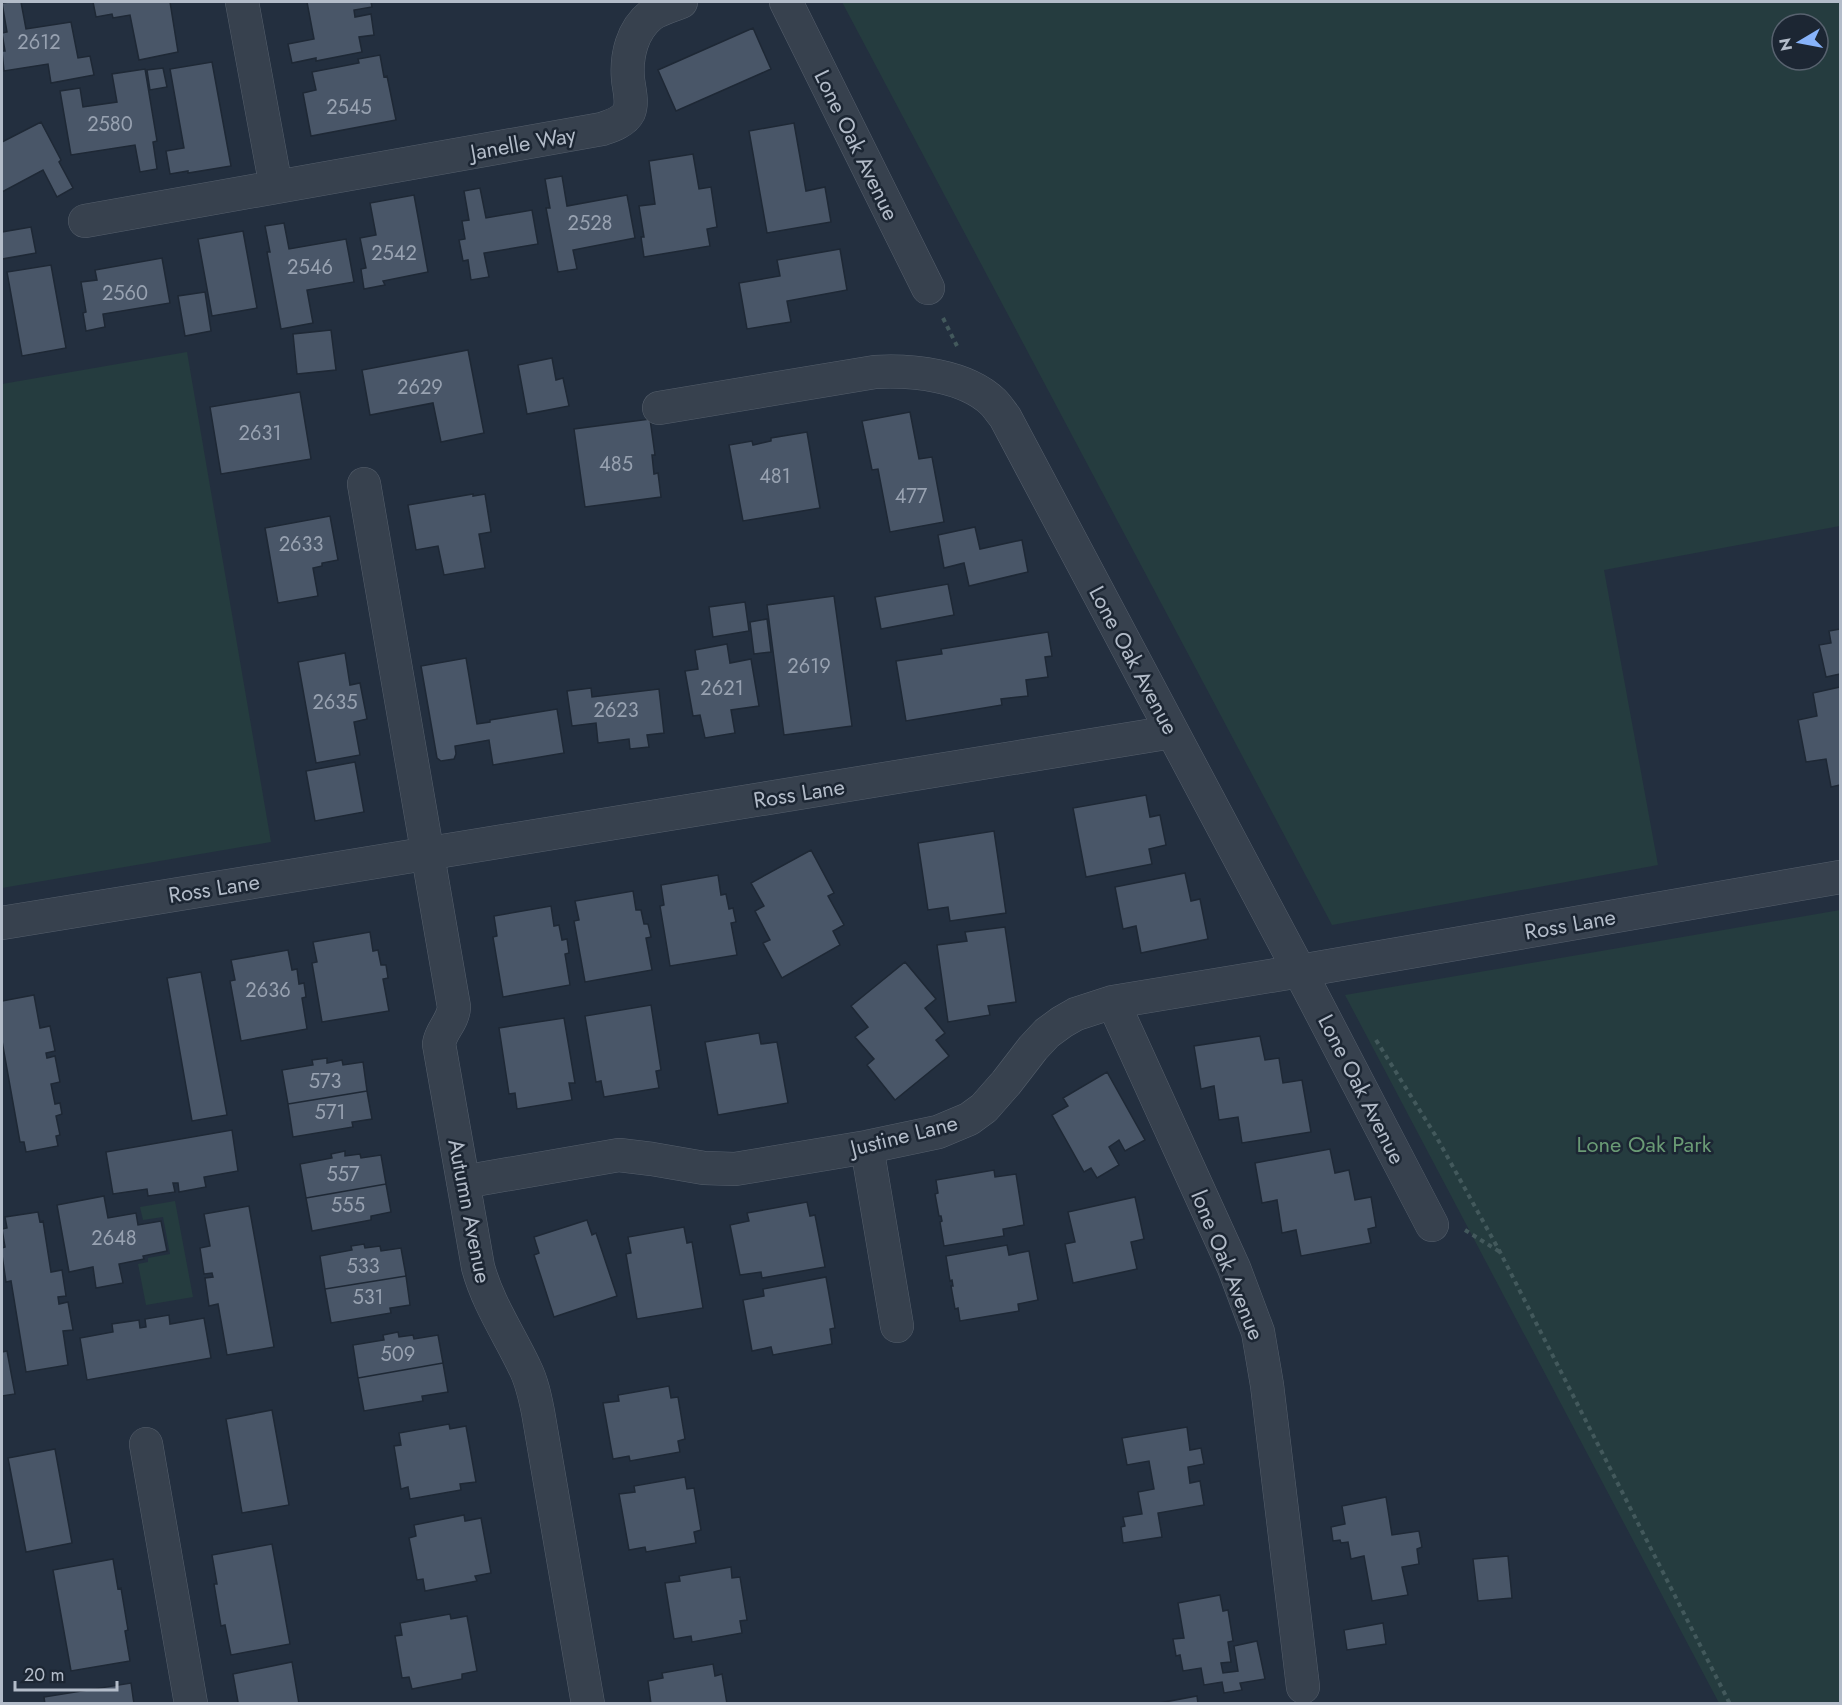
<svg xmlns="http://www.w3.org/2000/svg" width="1842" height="1705" viewBox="0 0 1842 1705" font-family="Jost,sans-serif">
	<rect width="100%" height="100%" fill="#232f3f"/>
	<!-- green -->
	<path fill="#253c3f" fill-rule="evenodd" d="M842,2H1840V526L1604,570L1658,865L1332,925ZM1782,24H1818V60H1782Z
		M187,352L271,842L2,888V384Z
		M1840,910V1703H1719L1345,995Z
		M175,1201L193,1297L146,1305L138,1264L148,1262V1258L170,1254L163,1217L143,1220L140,1207Z"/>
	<!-- building -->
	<path fill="#495668" stroke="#1e2835" stroke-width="1.5" d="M9,2H21L26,29L71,22L78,58L90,56L94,75L51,83L48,64L4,71L2,51H5L2,33L7,32L2,3Z
		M93,2H170L178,52L139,60L130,15L113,18L112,14L96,17Z
		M307,2H371L372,7L354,10L355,17L371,14L374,35L359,37L362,52L316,61V58L292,63L288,44L314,39Z
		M753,28L771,69L676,111L658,70Z
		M380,55L384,77L387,76L396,120L311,136L303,93L316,90L312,72L359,63L358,59Z
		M212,62L231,166L188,173V171L170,174L166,151L184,148L170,69Z
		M163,68L167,87L150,90L147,70Z
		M145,69L157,141L153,142L157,169L140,172L135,145L71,155L60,91L80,88L83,107L117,102L112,74Z
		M41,122L61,160L59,162L73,188L57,197L43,170L2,192V142Z
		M794,123L806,191L825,187L831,222L767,233L749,131Z
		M693,154L699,189L711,187L717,227L707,229L710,246L644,257L641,237H644L639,206L655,204L649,161Z
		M562,176L567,206L627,195L635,238L573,250L577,269L558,272L546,208H550L545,179Z
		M480,188L486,218L532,210L538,244L484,253L489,277L471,280L468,260L463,261L459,240L465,239L462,221L469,220L464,191Z
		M414,195L428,272L383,281L385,285L364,289L361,269L366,268L360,238L376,235L370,203Z
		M284,223L289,249L346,239L354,282L307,290L313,323L281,329L267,252H270L265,226Z
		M31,227L36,253L2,259V232Z
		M243,231L257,308L212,316L198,239Z
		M840,249L847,290L787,301L791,322L747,329L739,283L780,276L777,260Z
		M162,258L170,303L103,314L105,327L86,331L83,313L86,312L81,282L97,280L95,270Z
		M51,265L66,348L22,356L7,272Z
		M205,292L211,331L185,336L178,296Z
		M331,330L336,370L297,374L293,334Z
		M468,350L484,433L441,442L433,403L370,415L362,370Z
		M552,358L556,380L563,378L569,406L527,414L518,365Z
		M300,392L311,459L221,474L210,407Z
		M910,412L919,459L932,457L944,522L890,532L878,469L872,470L862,421Z
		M650,419L655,455H652L654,474L658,473L661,497L585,507L574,429Z
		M807,432L820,508L743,521L729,445L752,441L753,445L771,441V438Z
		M473,494V496L485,494L491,532L479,534L485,568L444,575L438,546L416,550L408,505Z
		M330,516L338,560L322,563V566L313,568L318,596L278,603L265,528Z
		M975,527L980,549L1022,540L1028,572L969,586L964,563L944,568L938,535Z
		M948,584L954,615L881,629L875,597Z
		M834,596L852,726L784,735L767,605Z
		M745,602L749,631L713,637L709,607Z
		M767,619L771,652L754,654L750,622Z
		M1840,629V674L1826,677L1819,645L1831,643L1829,631Z
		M1048,632L1052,656L1045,657L1048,677L1026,680L1028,696L1001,699L1002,705L906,721L896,661L942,654L941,649Z
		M727,644L730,663L751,659L759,706L731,710L735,733L705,738L700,715L693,716L685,671L698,669L695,650Z
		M345,653L350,685L360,683L367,719L354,722L360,755L316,763L298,662Z
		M466,658L477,724L490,722V720L557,709L564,753L493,765L489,740L455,746L456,754L454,759L441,761L437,758L421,666Z
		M1840,687V785L1831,787L1826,759L1806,762L1798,720L1817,716L1813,693Z
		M591,688L592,697L659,689L664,733L647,735L649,747L630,749L629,739L598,743L596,723L572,726L567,691Z
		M355,762L364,812L315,821L306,771Z
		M1146,795L1150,817L1160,815L1166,845L1149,849L1152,864L1086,877L1073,808Z
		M994,831L1006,913L950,921L948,907L928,910L918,843Z
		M811,850L834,893L828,896L844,925L833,931L840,945L782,978L763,943L770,940L755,911L764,906L751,883Z
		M1185,873L1191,901L1200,899L1208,939L1141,953L1136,926L1123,929L1115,887Z
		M718,875L721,895L726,894L729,909L733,908L736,922L731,923L737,955L670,966L660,906L664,905L661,885Z
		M633,891L636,910H641L644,924H648L651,937L646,938L652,970L585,982L574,921L579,920L575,901Z
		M551,906L554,926L559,925L562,940L567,939L569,953L565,954L570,985L503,997L493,937L497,936L494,916Z
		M1005,927L1016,1002L988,1006L990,1015L948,1022L937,945L967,941L965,932Z
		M370,932L373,951L378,950L381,965H386L388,978L383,979L389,1011L322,1022L312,963L317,962L313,942Z
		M288,950L292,970L297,969L299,984L304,983L306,997L302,998L307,1029L241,1041L230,981L235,980L231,960Z
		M905,962L936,999L925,1008L945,1033L936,1040L949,1056L895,1100L867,1065L874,1059L855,1037L868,1027L851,1006Z
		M201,972L227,1115L192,1121L167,978Z
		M34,995L40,1028L50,1026L55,1051L46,1053L47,1058L55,1056L60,1082L51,1084L55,1104L60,1103L62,1114L56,1116L60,1135L56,1136L58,1146L26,1152L24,1142H20L2,1041V1001Z
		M651,1005L661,1070L656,1071L659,1088L604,1097L601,1081L596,1082L585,1016Z
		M564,1018L575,1083H569L572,1100L517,1109L515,1093L509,1094L499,1028Z
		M759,1033L761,1044L777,1042L788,1103L718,1115L705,1042Z
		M1260,1036L1265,1060L1279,1058L1283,1083L1302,1080L1311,1132L1242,1143L1238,1117L1219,1120L1214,1086L1201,1089L1194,1046Z
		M327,1058V1063L342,1060L343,1065L363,1062L367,1091L288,1104L282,1070L313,1065L312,1060Z
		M1107,1072L1145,1140L1125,1151L1119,1140L1109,1147L1119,1165L1097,1178L1091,1168L1084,1172L1052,1115L1068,1106L1063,1098Z
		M367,1091L372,1119L352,1122L353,1127L293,1137L288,1104Z
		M232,1130L238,1171L204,1177L206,1187L179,1192L178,1183H173L175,1192L148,1196L147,1189L113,1194L106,1152Z
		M1330,1149L1335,1173L1349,1170L1355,1200L1371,1197L1376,1227L1368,1229L1371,1243L1301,1256L1296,1230L1282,1233L1277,1200L1262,1203L1255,1163Z
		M345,1151V1156L360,1154L361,1158L381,1155L386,1184L306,1198L300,1164L332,1158L331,1154Z
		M994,1170L995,1177L1016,1174L1024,1225L1003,1229L1004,1236L944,1246L940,1222L942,1221L941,1216H939L935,1194L938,1193L936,1180Z
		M386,1184L391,1212L371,1216V1220L312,1231L306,1198Z
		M104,1196L108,1218L136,1213L138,1225L161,1221L167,1251L143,1256L144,1259L119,1264L123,1283L96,1288L93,1267L69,1272L57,1205Z
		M1135,1197L1144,1239L1131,1242L1137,1269L1073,1283L1065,1244L1075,1242L1068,1212Z
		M807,1202L810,1216L815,1215L825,1267L762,1278L761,1272L740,1275L730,1225L749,1221L747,1213Z
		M249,1206L274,1347L227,1355L218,1304L209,1306L205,1278L213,1277L212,1273L204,1274L200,1248L210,1246L204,1214Z
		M38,1212L40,1222L43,1221L51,1272L62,1270L66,1296L58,1297L59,1304L68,1302L73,1330L63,1331L68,1365L26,1372L11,1281L6,1282L2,1255V1248L5,1247L2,1229L7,1228L5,1217Z
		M587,1220L592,1235L596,1233L617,1296L554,1317L534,1255L539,1253L534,1237Z
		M684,1227L687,1243L692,1242L703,1308L637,1319L626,1254L631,1253L628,1237Z
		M364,1244L365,1248L380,1246L381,1251L401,1248L406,1276L325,1289L320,1256L352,1250L351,1246Z
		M1007,1245L1009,1255L1029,1251L1038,1300L1018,1304L1019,1311L960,1321L958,1308L955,1309L951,1286H953L952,1280L950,1281L946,1256Z
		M406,1276L410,1305L390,1308L391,1313L331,1323L325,1289Z
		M826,1277L835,1328L830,1329L832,1344L773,1355L771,1347L752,1351L743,1300L764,1296L763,1289Z
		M169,1315L170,1324L204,1318L211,1358L87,1380L80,1338L113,1332L112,1324L139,1320L140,1328L146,1327L145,1319Z
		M398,1332L399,1337L413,1335L414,1339L438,1335L443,1363L358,1378L353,1345L384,1340L383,1335Z
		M7,1351L15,1394L2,1396V1352Z
		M443,1363L448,1392L422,1396L423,1401L364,1411L358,1378Z
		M669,1386L671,1398L678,1397L685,1439L678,1441L680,1452L630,1461L629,1456L613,1459L603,1403L619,1401L618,1395Z
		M272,1410L289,1505L242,1513L226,1419Z
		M449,1424L450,1429L466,1426L476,1482L460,1484L461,1490L410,1499L408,1487L401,1489L394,1446L401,1445L399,1433Z
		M1187,1427L1190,1450L1201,1448L1204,1464L1188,1467L1190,1483L1200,1481L1204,1505L1158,1513L1162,1537L1123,1543L1121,1527L1125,1526L1123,1517L1142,1514L1138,1492L1154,1489L1149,1461L1127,1465L1122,1438Z
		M55,1449L72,1543L26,1552L8,1458Z
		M685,1477L687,1489L694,1488L701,1530L694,1532L696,1543L646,1552L645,1547L629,1550L619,1494L635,1492L634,1486Z
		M1386,1497L1392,1535L1419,1531L1422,1547L1417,1549L1419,1564L1402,1567L1408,1595L1372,1601L1364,1556L1351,1559L1348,1542L1341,1543L1340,1540L1333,1541L1331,1527L1345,1524L1342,1506Z
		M464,1515L465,1521L481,1518L491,1573L475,1576L477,1581L425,1591L423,1579L417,1580L409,1538L416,1536L414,1525Z
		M272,1544L290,1644L231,1655L225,1625L221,1626L214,1584H217L212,1555Z
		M1508,1556L1512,1598L1478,1601L1473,1559Z
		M113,1559L118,1589L121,1588L128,1630L125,1631L130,1661L71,1671L53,1570Z
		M731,1567L732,1578L740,1577L747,1620L740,1621L742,1633L692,1642L691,1636L674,1639L665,1583L680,1581L679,1576Z
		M1220,1595L1223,1611L1228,1610L1233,1641L1228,1642L1231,1662L1221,1663L1223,1673L1238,1671L1234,1646L1257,1641L1265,1679L1240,1683L1242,1690L1224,1693L1222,1682L1204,1685L1201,1668L1183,1671L1180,1655L1176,1656L1173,1639L1184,1638L1178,1603Z
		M450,1614L451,1619L467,1616L477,1671L462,1674V1679L412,1689L409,1677L402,1678L395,1636L402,1635L400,1623Z
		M1383,1623L1386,1644L1347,1650L1344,1630Z
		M292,1662L299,1704H234L238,1702L233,1674Z
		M713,1664L715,1676L722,1674L727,1704H651L648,1681L663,1678L662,1673Z
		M131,1683L134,1704H45L44,1697Z
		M1197,1696L1198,1704H1154Z"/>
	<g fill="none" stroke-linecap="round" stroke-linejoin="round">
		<!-- minor casing -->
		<g stroke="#555f6c" stroke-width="34">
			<path id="minor" d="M242,2L276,187
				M786,2L928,288
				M85,221L602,129C611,126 624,122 629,112C633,102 629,89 628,79C626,56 632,30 651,15C659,9 671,6 681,2
				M659,408L875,372C912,370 965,375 993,402C997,406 1001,412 1005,417L1309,989L1432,1225
				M364,484L454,1007C453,1022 441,1030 439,1044L478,1267C488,1304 509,1334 525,1368C532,1382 535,1397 538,1412L588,1704
				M2,923L1172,732
				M1113,1002L1234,1268L1258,1332L1267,1385L1303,1687
				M867,1147L897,1326
				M463,1182L619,1155L652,1159L704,1168L735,1169L867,1147L938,1132L969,1119L984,1108L1006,1083L1033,1048L1047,1033L1062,1022L1076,1014L1113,1002L1300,971L1840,877
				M146,1444L191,1704"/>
		</g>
		<!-- path -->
		<path stroke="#43595c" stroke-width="4" stroke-dasharray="4.5 4.5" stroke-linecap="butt" d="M943,318L957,346
			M1376,1040L1437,1138L1500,1252L1730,1704
			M1465,1230L1500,1252"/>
		<!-- minor -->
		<use href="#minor" stroke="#37414e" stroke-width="33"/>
	</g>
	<g text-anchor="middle" stroke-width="5" stroke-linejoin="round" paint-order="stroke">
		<!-- number labels -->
		<g font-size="20" fill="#98a2b1">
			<text x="39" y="49">2612</text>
			<text x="349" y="114">2545</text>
			<text x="110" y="131">2580</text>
			<text x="590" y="230">2528</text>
			<text x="394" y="260">2542</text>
			<text x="310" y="274">2546</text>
			<text x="125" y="300">2560</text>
			<text x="420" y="394">2629</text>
			<text x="260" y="440">2631</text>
			<text x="616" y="471">485</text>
			<text x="775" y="483">481</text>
			<text x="911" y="503">477</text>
			<text x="301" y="551">2633</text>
			<text x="809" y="673">2619</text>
			<text x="722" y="695">2621</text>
			<text x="335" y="709">2635</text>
			<text x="616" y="717">2623</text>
			<text x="268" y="997">2636</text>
			<text x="325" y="1088">573</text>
			<text x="330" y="1119">571</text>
			<text x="343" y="1181">557</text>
			<text x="348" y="1212">555</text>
			<text x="114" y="1245">2648</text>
			<text x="363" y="1273">533</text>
			<text x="368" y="1304">531</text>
			<text x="398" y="1361">509</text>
		</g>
		<!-- street labels -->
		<g font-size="22" fill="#b3bcc9" stroke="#1c2633">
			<text transform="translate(523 143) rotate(-10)" y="8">Janelle Way</text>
			<text transform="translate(857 145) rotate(64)" y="8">Lone Oak Avenue</text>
			<text transform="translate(1134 660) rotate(62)" y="8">Lone Oak Avenue</text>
			<text transform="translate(799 793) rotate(-9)" y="8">Ross Lane</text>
			<text transform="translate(214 888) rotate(-9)" y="8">Ross Lane</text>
			<text transform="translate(1570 924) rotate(-10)" y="8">Ross Lane</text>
			<text transform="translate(1362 1089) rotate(63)" y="8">Lone Oak Avenue</text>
			<text transform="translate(904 1135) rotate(-14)" y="8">Justine Lane</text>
			<text transform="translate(470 1211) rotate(79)" y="8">Autumn Avenue</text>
			<text transform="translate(1228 1265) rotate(68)" y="8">lone Oak Avenue</text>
		</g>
		<!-- park labels -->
		<g font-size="22" fill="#6a9b75" stroke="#1c2633">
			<text x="1644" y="1152">Lone Oak Park</text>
		</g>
	</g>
	<!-- border -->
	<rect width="1842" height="1705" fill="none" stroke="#b3bcc9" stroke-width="6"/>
	<!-- north arrow -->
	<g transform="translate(1800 42) rotate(260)"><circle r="28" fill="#1c2633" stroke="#58626f" stroke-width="1.5"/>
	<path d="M0-4.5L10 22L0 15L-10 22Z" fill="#87b3fa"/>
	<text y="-9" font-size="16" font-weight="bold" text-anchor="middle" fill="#b3bcc9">N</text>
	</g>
	<!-- scale -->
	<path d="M15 1681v9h102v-9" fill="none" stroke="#b3bcc9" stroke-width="3"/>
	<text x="24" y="1681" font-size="18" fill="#b3bcc9" stroke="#1c2633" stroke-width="4.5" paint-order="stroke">20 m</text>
</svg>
